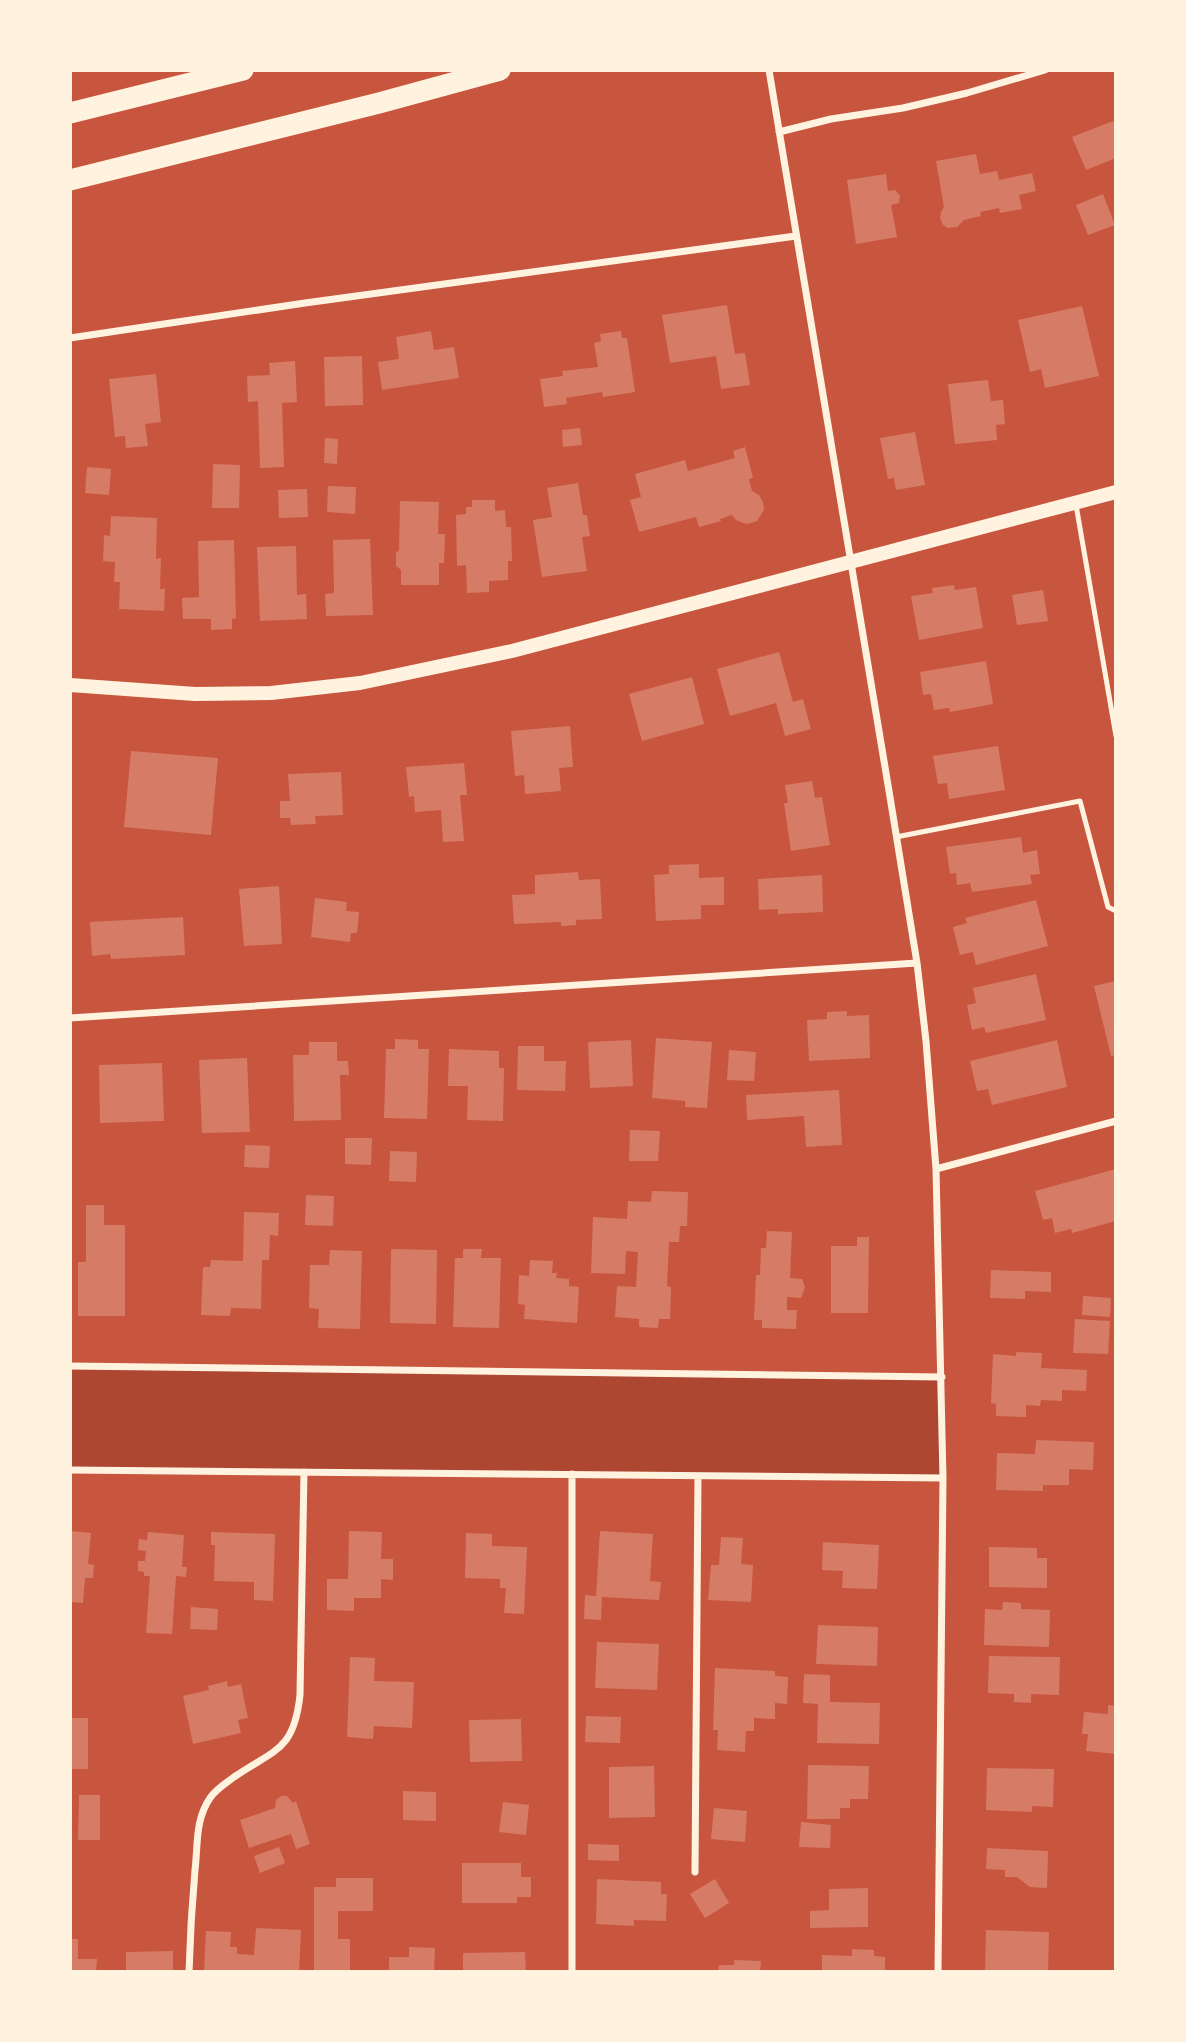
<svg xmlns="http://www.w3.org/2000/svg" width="1186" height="2042" viewBox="0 0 1186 2042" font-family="Lato,sans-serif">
	<rect width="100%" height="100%" fill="#c8553d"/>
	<!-- green -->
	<path fill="#ae4732" d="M70,1366L942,1377L943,1478L70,1470Z"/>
	<!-- building -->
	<path fill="#d67c66" d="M1113,121L1116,127V158L1086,170L1072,137Z
		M976,154L980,174L997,171L999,180L1032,173L1036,191L1019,195L1022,209L1000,213L999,208L980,212L981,216L964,220L957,227L948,228L943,225L940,218L941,212L944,207L936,161Z
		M886,174L888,191L895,190L900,196L899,203L891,205L897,237L856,244L847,180Z
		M1103,194L1115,225L1088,235L1076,205Z
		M727,305L735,354L745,353L750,385L721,389L716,356L670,363L662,315Z
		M1082,306L1099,376L1045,388L1041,369L1030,372L1018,320Z
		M431,331L434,350L454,347L459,378L382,390L378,362L399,359L396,337Z
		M621,331L622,338H627L635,392L603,397L602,392L566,398L567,404L544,407L540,379L563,376L562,371L598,367L594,343L601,341L600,334Z
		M362,356L363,405L325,406L324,357Z
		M295,361L297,402L282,403L284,467L260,468L258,401L248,402L247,376L270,375L269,363Z
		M156,374L161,422L145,424L148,446L126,448L125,436L115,437L109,379Z
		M988,380L991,401L1003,400L1005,424L996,425L997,440L955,444L948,384Z
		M580,428L582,445L563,447L562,430Z
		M915,432L925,485L896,490L894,478L888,479L880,438Z
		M325,438L338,439L337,464L324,463Z
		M745,447L753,478L749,479L752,491L759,495L763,502L764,510L757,521L748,524L743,523L736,520L732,515L720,519L721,521L699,527L696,517L639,532L630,500L641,497L635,474L685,460L688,471L735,458L733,451Z
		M213,464L240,465L239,508H212Z
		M87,467L111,469L109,495L85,493Z
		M578,483L583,515H587L590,536L582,537L587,571L542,577L533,520L552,517L547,488Z
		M328,486L356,487L355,514L327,512Z
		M307,489L308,517L279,518L278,490Z
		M472,500H495V511L505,510L506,527H511L512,561H508V580L489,581V592L467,593L466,565L457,566L456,515L466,514V507H472Z
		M400,501L439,502L438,534H445L444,563H439V585H401V570L396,566V553L399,550Z
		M111,516L157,518L156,559L161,558L160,589H165L164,611L119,609L120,582H114L115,562L103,561L104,535L110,536Z
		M370,539L373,615L326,616L325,594L334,593L333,540Z
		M234,540L236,618L232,619V629L211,630V619H183L182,598L199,597L198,541Z
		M296,546L297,595L306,594L307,619L260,621L257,547Z
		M954,585L955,590L976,587L983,628L919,640L911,596L933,593L932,588Z
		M1043,590L1048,621L1017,625L1012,595Z
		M779,652L793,702L803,699L811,729L785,736L776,703L730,716L717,669Z
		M986,661L993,704L950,712L949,708L934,710L931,694L923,695L920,672Z
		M692,677L704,724L642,741L629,694Z
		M570,726L573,767L559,768L561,791L525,794L524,775L515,776L511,731Z
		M998,746L1005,790L949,799L947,783L938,784L933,756Z
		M131,751L218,758L211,835L124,827Z
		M464,763L467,795H460L464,841L443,842L441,810L415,812L414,796L409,797L406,767Z
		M341,772L343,815L315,816L316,824L291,825L290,818H280V801H290L288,774Z
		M812,781L815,798L822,797L830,845L791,851L784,803H788L785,785Z
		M1021,837L1023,853L1037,850L1040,874L1030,875L1032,884L972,892L970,883L957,885L956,873L950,874L946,847Z
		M699,864V878L724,877V905H701V919L656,921L654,875L669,874V865Z
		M578,872L579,880L600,879L602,919L576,920V925L561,926V922L514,924L512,895L535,894V875Z
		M822,875L823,912L778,914V909L759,910L758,879Z
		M279,886L282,944L244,946L239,889Z
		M315,898L347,902L346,911L359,912L357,933H351L350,942L311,937Z
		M1036,900L1048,946L976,965L973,952L960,955L953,927L967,923L965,918Z
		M183,917L185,955L111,959L110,954L92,956L90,922Z
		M1036,974L1046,1020L986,1033L984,1027L972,1030L967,1005L976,1003L973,988Z
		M1116,981V1055L1111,1056L1094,986Z
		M847,1011V1016L869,1015L870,1058L809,1061L807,1020L827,1019V1012Z
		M656,1038L712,1042L707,1108L685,1107V1101L652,1098Z
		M395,1039L418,1040V1049H429L427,1119L384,1118L386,1049H395Z
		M631,1040L633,1086L590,1088L588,1042Z
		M1057,1040L1067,1087L992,1105L988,1089L977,1091L970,1061Z
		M309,1042H337V1061H348L349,1075H340L341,1120L294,1121L293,1055H309Z
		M518,1046H544V1061H566L565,1091L517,1090Z
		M449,1049L499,1051V1068H504L503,1121L467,1120L468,1086H448Z
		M729,1050L756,1052L754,1081L727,1080Z
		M247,1058L250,1132L202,1133L199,1060Z
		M162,1063L164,1121L100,1123L99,1065Z
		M839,1090L842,1145L806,1147L804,1116L747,1120L746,1095Z
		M630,1130L660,1131L658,1161H629Z
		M345,1138H372L371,1165L345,1164Z
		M245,1145L270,1146L269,1168L244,1167Z
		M390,1151L417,1152L416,1182L389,1181Z
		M1116,1169V1221L1072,1233L1071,1229L1055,1233L1052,1218L1043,1220L1035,1191Z
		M652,1191L688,1192L687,1226H680L679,1242H669L667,1286L671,1287L670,1319H659L658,1328L639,1327V1319L615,1317L617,1286L636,1287L638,1252L626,1251L625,1274L591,1273L593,1217L627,1219L628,1201L651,1202Z
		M306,1195L334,1196L333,1226L305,1225Z
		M86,1205H104V1225H125V1316H78V1262H86Z
		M244,1212L279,1213L278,1236L270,1235L269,1260H262L261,1309L231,1308L230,1316L201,1315L203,1267H210L211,1260L243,1261Z
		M767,1231L792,1232L790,1278L802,1279L805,1287L801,1298L787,1297V1310H797L796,1329L762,1328V1320H754L756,1275H760L761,1248H766Z
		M857,1237H869L868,1313H831V1246H857Z
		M391,1249L437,1250L436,1324L390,1323Z
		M463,1249H482L481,1258H501L499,1328L453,1327L455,1258H463Z
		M330,1250L362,1251L360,1329L318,1328L319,1309L309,1308L310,1265H329Z
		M530,1260L553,1261L552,1273H557L556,1278L569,1279V1286L579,1287L577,1323L524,1319L525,1305L518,1304L519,1275L529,1276Z
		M991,1270L1051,1272V1292L1025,1291V1299L990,1298Z
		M1083,1296L1111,1298L1110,1317L1082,1315Z
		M1075,1319L1110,1321L1108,1354L1073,1353Z
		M1016,1352L1042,1353L1041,1368L1087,1370L1086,1391L1062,1390V1401L1041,1400L1040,1406L1026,1405V1417L996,1416V1404L991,1403L993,1354L1016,1356Z
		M1036,1440L1094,1442L1093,1470L1069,1469V1485H1043V1491L996,1490L997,1453L1035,1454Z
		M70,1531L91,1533L88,1564L94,1565L93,1578H85L83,1603L70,1602Z
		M349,1531L382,1532L381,1559H393V1580L381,1579V1598H354V1611L327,1610V1579H348Z
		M600,1531L653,1534L650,1581L661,1582L659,1600L602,1597L601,1620L584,1619L585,1595L596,1596Z
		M148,1532L184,1535L182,1567H187L186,1577L176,1576L172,1634L146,1633L150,1576H144V1572L138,1571V1561H145L146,1551L138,1550L139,1539L147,1540Z
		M211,1532L275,1534L273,1601L254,1600V1582L214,1581L215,1545H211Z
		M466,1533L492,1534V1546L527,1547L524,1614L504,1613L506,1588H500V1579L465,1578Z
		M721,1537L743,1538L741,1564L753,1565L751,1602L708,1600L711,1565H719Z
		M823,1542L879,1545L877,1589L842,1588L843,1571L822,1570Z
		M989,1547L1037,1548V1558H1047V1588L989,1587Z
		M1003,1602L1021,1603V1609L1050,1610L1049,1647L984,1645L985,1609L1002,1610Z
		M191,1607L218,1609L217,1630L190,1629Z
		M818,1625L878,1627L877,1666L816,1664Z
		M597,1642L659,1644L657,1690L595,1688Z
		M989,1656L1060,1657L1059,1695L1031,1694V1703L1014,1702V1694L988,1693Z
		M350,1657L375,1658L374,1681L414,1682L412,1728L374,1726L373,1739L347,1737Z
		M715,1668L775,1671V1676L788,1677L787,1704L775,1703V1719L754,1718V1731H746L745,1752L717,1750L718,1730H713Z
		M804,1674L830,1675V1702L880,1703L879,1744L817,1743L818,1704L803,1703Z
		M227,1681L228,1687L241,1684L248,1718L238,1720L241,1733L193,1744L183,1696L209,1690L208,1686Z
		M1108,1705L1116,1706V1754L1086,1751L1088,1734H1082L1084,1712L1108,1714Z
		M586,1716L621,1717L620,1743L585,1742Z
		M70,1718H88V1769H70Z
		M521,1719L522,1761L470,1762L469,1720Z
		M808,1765L869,1766L868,1799H850V1808H840V1819H807Z
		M654,1766L655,1817L609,1818V1767Z
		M987,1768L1054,1769L1053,1807L1032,1806V1812L986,1810Z
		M403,1791L436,1792V1821L403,1820Z
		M79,1795H100V1840H78Z
		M281,1796H287L293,1803L296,1801L310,1844L296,1849L291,1834L249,1848L240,1820L275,1808L276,1800Z
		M503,1802L529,1805L526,1835L499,1832Z
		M714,1808L747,1811L745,1842L711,1839Z
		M801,1822L831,1825L830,1848L799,1847Z
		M588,1844L619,1845V1861L588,1860Z
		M279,1847L285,1863L260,1873L254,1856Z
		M987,1848L1048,1851L1047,1888L1030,1887L1017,1877H1005V1870L986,1869Z
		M462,1863H521V1877H531V1897H517V1903H462Z
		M336,1878H373V1911H338V1939H350V1972H314V1887H336Z
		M597,1879L661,1882V1894H667L666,1921L634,1920V1926L596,1924Z
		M715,1879L729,1903L705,1918L690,1894Z
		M868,1888V1927L810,1928V1911L829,1910V1889Z
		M256,1928L301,1930L299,1972H204L206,1931L231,1932L230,1947H237V1954L254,1955Z
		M986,1930L1049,1932L1048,1972H985Z
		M70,1939H78V1959H97L96,1972H70Z
		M409,1947L435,1948L434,1972H389V1957H409Z
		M852,1949L874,1950V1956L885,1957V1972H822V1955L852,1956Z
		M173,1951V1972H126V1952Z
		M525,1952L526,1972H463V1953Z
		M734,1960L761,1961L760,1972H718L719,1965H734Z"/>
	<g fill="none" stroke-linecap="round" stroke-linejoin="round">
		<!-- service -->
		<path stroke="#fff3e0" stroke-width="5" d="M1076,505L1116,736
			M896,837L1080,801L1108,907L1116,911"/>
		<!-- minor -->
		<path stroke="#fff3e0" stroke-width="7" d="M769,70L890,797L917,963L926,1041L936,1169L943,1478L938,1972
			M779,132L831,119L903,108L967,93L1045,70
			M70,338L305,303L796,236
			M70,1018L917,963
			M936,1169L1116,1121
			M70,1366L942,1377
			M70,1470L943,1478
			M572,1474V1972
			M695,1872L698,1476
			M189,1972C190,1938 192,1904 195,1870C198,1845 195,1820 210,1798C216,1789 226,1783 234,1777C275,1749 294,1751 300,1695L304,1472"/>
		<!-- secondary -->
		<path stroke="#fff3e0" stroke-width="14" d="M70,685L195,694L271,693L360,683L512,651L1116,492"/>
		<!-- motorway -->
		<path stroke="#fff3e0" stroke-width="21" d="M70,113L243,70
			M70,180L379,103L500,70"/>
	</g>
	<!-- border -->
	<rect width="1186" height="2042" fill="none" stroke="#fff3e0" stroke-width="144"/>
</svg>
